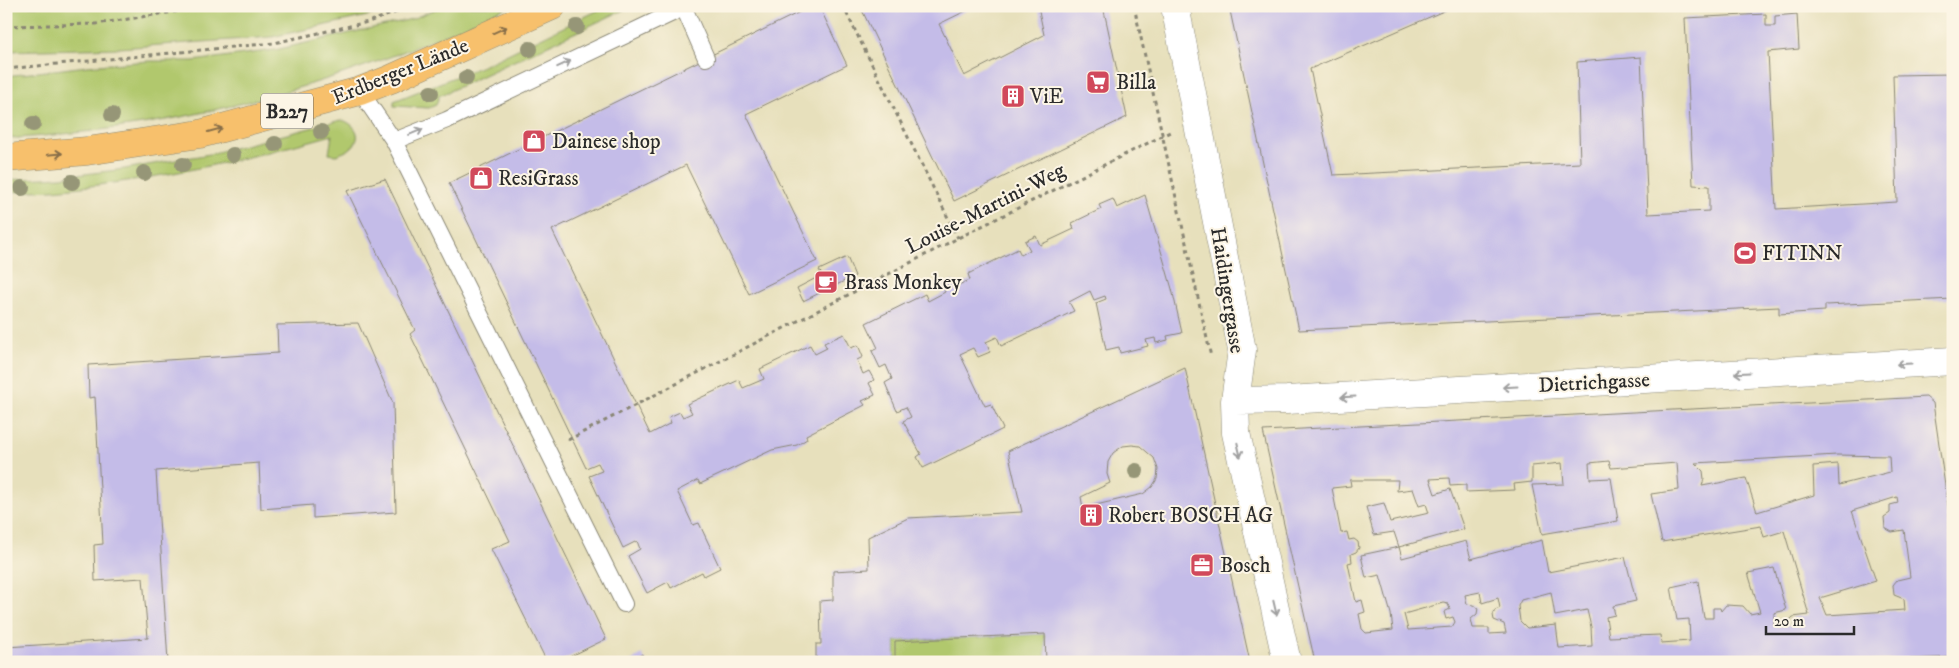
<svg xmlns="http://www.w3.org/2000/svg" width="1959" height="668" viewBox="0 0 1959 668" font-family="'IM FELL DW Pica',serif">
	<rect width="100%" height="100%" fill="#fcf5e5"/>
	<filter id="ink" filterUnits="userSpaceOnUse"><feTurbulence type="fractalNoise" baseFrequency=".02" numOctaves="2"/><feDisplacementMap in="SourceGraphic" scale="10" xChannelSelector="R" yChannelSelector="G"/><feConvolveMatrix kernelMatrix="1 2 1 2 8 2 1 2 1" color-interpolation-filters="sRGB"/></filter>
	<filter id="wash" filterUnits="userSpaceOnUse"><feTurbulence type="fractalNoise" baseFrequency=".0096" numOctaves="4" result="noise"/><feDisplacementMap in="SourceGraphic" scale="20" xChannelSelector="R" yChannelSelector="G"/><feGaussianBlur stdDeviation="1.12" result="paint"/><feColorMatrix in="noise" values="0 0 0 0 0 0 0 0 0 0 0 0 0 0 0 0 0 1.4 0 .05"/><feComposite in="paint" operator="in"/></filter>
	<g filter="url(#wash)">
		<rect width="100%" height="100%" fill="#e7e0bc"/>
		<!-- green -->
		<path fill="#b1c86d" stroke="#6e7a4c" d="M6,6H397L367,16L272,37L119,48L6,51Z
			M443,6H509C386,65 252,109 116,128C80,133 43,136 6,139V76L87,66L149,61H193L275,50L412,19Z
			M607,6H632L439,96L436,105L429,108L394,106V101L485,65Z
			M341,120C352,122 364,134 353,146C348,151 342,153 336,155L329,154L332,135C244,160 155,180 63,189C45,191 25,191 6,192V180L61,177L125,169L210,154Z
			M1045,634L1046,662H895V641Z"/>
		<g id="blocks">
			<!-- building -->
			<path fill="#c4bce8" fill-rule="evenodd" d="M812,6H819L847,65L746,114L817,261L749,294L686,165L552,230L650,434L671,423L669,417L680,412L683,417L692,413L687,404L739,380L743,388L764,379L760,369L810,345L815,354L827,348L824,343L844,334L851,348L858,345L863,357L857,360L863,374L869,371L874,380L869,383L875,395L862,401L865,405L806,435L807,439L797,445L772,450L700,484L698,480L677,491L693,525L699,523L720,568L704,576L702,572L671,588L668,582L647,593L628,556L640,549L637,541L623,548L589,476L602,471L598,463L586,468L449,183Z
				M860,6H976L939,24L964,76L1044,35L1038,6H1103L1127,117L954,201Z
				M1229,6H1455L1310,69L1333,175L1580,163L1577,62L1641,57L1648,214L1709,211V186L1693,185L1685,18L1766,14V26H1775V16L1797,14L1799,49L1768,52L1776,209L1897,202L1893,75L1953,74V299L1825,305V311L1779,314V307L1299,330Z
				M385,179L606,639L559,662H547L491,549L510,541L410,334L415,330L347,191Z
				M1145,195L1172,289L1182,333L1167,336L1168,340L1156,343L1155,338L1146,340L1148,346L1120,353L1119,347L1106,350L1096,303L1106,299L1105,296L1094,300L1090,291L1069,302L1074,311L1001,346L997,337L986,342L990,352L978,357L973,348L960,354L985,406L991,404L1003,429L923,468L917,457L921,454L903,421L911,417L906,407L897,411L885,383L892,379L886,365L880,368L872,351L878,348L866,323L925,294L928,301L945,292L943,286L953,281L956,286L970,280L968,274L1018,249L1021,255L1030,250L1025,241L1036,236L1040,245L1074,229L1072,223L1101,209L1099,205L1113,199L1117,208Z
				M847,257L855,276L803,301L797,288L822,275L819,270Z
				M358,323L393,403L396,512L313,518V505L261,509L259,463L156,471L168,662H6V647L148,638L143,578L95,581L94,545L103,544L95,397L89,398L88,365L278,353L277,325Z
				M1185,368L1250,662H1046L1045,634L895,641V662H816V644H821L820,601L833,600V571L869,569L868,537L908,518L1022,512L1008,451ZM1132,445L1140,446L1154,458L1158,469L1157,479L1152,487L1143,494L1083,508L1081,497L1110,483L1107,474L1108,462L1113,453L1123,446Z
				M1926,397L1933,403L1953,541V657L1845,662H1315L1263,431ZM1837,455L1889,456L1890,472L1839,485L1838,464L1813,466L1814,495L1757,512L1746,478L1702,486L1704,479L1703,471L1695,463ZM1609,461L1611,468L1677,463L1679,490L1651,494L1662,542L1761,526L1764,537L1784,531L1809,615L1793,617L1790,620L1791,625L1774,626V613L1786,610L1774,568L1748,573L1760,612L1750,614L1743,606L1726,605L1721,611L1720,608H1713V618H1704L1698,581L1671,587L1677,620L1689,619L1690,641L1661,643L1660,635L1609,637L1606,617L1615,615L1613,606L1636,601L1625,557L1548,572L1542,540L1471,559L1466,541L1402,558L1399,547L1361,555L1366,578L1380,575L1391,614L1393,630L1366,633L1362,629L1359,614L1365,612L1362,600L1356,602L1348,563L1352,562L1351,554L1356,552L1359,548L1358,542L1354,539L1349,540L1347,532L1341,533L1332,488L1351,486L1350,480H1398L1397,491L1413,489L1419,506L1426,504L1429,513L1390,522L1384,503L1366,507L1374,535L1394,532L1399,547L1464,529L1450,489L1435,494L1430,479L1449,478L1450,486L1466,485V492L1515,490L1514,484L1532,482V466L1562,463L1564,484L1532,485L1542,534L1618,521L1611,478L1590,479L1589,463ZM1897,497L1898,503L1890,505V513L1884,517L1885,528L1892,532L1904,530L1910,577L1897,580L1893,585L1894,595L1904,599L1905,610L1827,615L1820,598L1876,581L1852,511ZM1480,592L1482,603L1498,598L1500,608L1495,610L1493,615L1494,620L1504,624L1506,633L1489,634V628H1473L1471,619L1477,614L1478,608L1473,605L1467,604L1465,595ZM1551,592L1555,616L1587,610L1591,627L1592,646L1559,648L1556,625L1527,628L1520,621L1518,606L1521,600ZM1443,603L1448,604L1450,609L1444,612L1446,619L1453,617L1455,622L1452,627L1408,630L1404,614Z
				M6,408H8L9,435H6Z
				M642,654L646,662H629Z"/>
		</g>
	</g>
	<g filter="url(#ink)">
		<use href="#blocks" fill-opacity="0" stroke="#898674" stroke-width="1"/>
		<g fill="none" stroke-linecap="round" stroke-linejoin="round">
			<!-- lane casing -->
			<g stroke="#898674" stroke-width="18">
				<path id="lane" d="M684,8L706,58
					M360,91L394,141L447,120L687,6
					M394,141L624,604"/>
			</g>
			<!-- street casing -->
			<g stroke="#898674" stroke-width="29">
				<path id="street" d="M1175,6L1242,350L1235,401L1236,433L1287,662
					M1235,401L1287,400L1953,361"/>
			</g>
			<!-- primary casing -->
			<g stroke="#898674" stroke-width="29">
				<path id="primary" d="M6,158L87,151L200,134L360,91L391,79L552,6"/>
			</g>
			<!-- path -->
			<path stroke="#898674" stroke-width="3" stroke-dasharray="4 4" stroke-linecap="butt" d="M843,6L958,238
				M1134,6L1211,357
				M6,26L96,24L212,6
				M6,69L274,43L368,22L415,6
				M568,440L958,238L1170,132"/>
			<!-- lane -->
			<use href="#lane" stroke="#fff" stroke-width="16"/>
			<!-- street -->
			<use href="#street" stroke="#fff" stroke-width="28"/>
			<!-- primary -->
			<use href="#primary" stroke="#f7c06c" stroke-width="28"/>
		</g>
		<!-- trees -->
		<g fill="#969677">
			<circle cx="577" cy="27" r="8"/>
			<circle cx="530" cy="49" r="8"/>
			<circle cx="466" cy="78" r="8"/>
			<circle cx="431" cy="93" r="8"/>
			<circle cx="112" cy="115" r="8"/>
			<circle cx="33" cy="124" r="8"/>
			<circle cx="321" cy="132" r="8"/>
			<circle cx="275" cy="144" r="8"/>
			<circle cx="233" cy="155" r="8"/>
			<circle cx="183" cy="165" r="8"/>
			<circle cx="144" cy="173" r="8"/>
			<circle cx="72" cy="182" r="8"/>
			<circle cx="22" cy="188" r="8"/>
			<circle cx="1136" cy="471" r="8"/>
		</g>
		<!-- one-way arrows -->
		<defs><path id="oneway-shaft" d="M-6 0H5M1.5-3L5.5 0L1.5 3" fill="none" stroke-width="1.6" stroke-linecap="round" stroke-linejoin="round" transform="scale(1.25)"/></defs>
		<g stroke="#876e48">
			<use href="#oneway-shaft" transform="translate(500 30) rotate(-24)"/>
			<use href="#oneway-shaft" transform="translate(215 130) rotate(-15)"/>
			<use href="#oneway-shaft" transform="translate(55 154) rotate(-5)"/>
		</g>
		<g stroke="#a0a0a0">
			<use href="#oneway-shaft" transform="translate(564 64) rotate(-25)"/>
			<use href="#oneway-shaft" transform="translate(416 132) rotate(-22)"/>
			<use href="#oneway-shaft" transform="translate(1904 364) rotate(177)"/>
			<use href="#oneway-shaft" transform="translate(1742 373) rotate(177)"/>
			<use href="#oneway-shaft" transform="translate(1510 387) rotate(177)"/>
			<use href="#oneway-shaft" transform="translate(1348 397) rotate(177)"/>
			<use href="#oneway-shaft" transform="translate(1239 450) rotate(77)"/>
			<use href="#oneway-shaft" transform="translate(1275 608) rotate(77)"/>
		</g>
	</g>
	<!-- icons -->
	<defs>
		<g id="supermarket-square" transform="scale(1.25)"><rect x="-9" y="-9" width="18" height="18" rx="4" fill="#d1495b" stroke="#fcf5e5"/><path d="M-6-5.5h2.5l.6 2H6L4.5 2H-2.5L-4.4-4H-6ZM-1.5 3.2a1.3 1.3 0 1 0 .1 0ZM3 3.2a1.3 1.3 0 1 0 .1 0Z" fill="#fff"/></g>
		<g id="building-square" transform="scale(1.25)"><rect x="-9" y="-9" width="18" height="18" rx="4" fill="#d1495b" stroke="#fcf5e5"/><path d="M-4-6H4V6H1V3H-1V6H-4ZM-2.5-4.3h1.7v1.8h-1.7ZM.8-4.3h1.7v1.8H.8ZM-2.5-1h1.7V.8h-1.7ZM.8-1h1.7V.8H.8Z" fill="#fff"/></g>
		<g id="shop-square" transform="scale(1.25)"><rect x="-9" y="-9" width="18" height="18" rx="4" fill="#d1495b" stroke="#fcf5e5"/><path d="M-5-2.5h2.3a2.7 3.5 0 0 1 5.4 0H5L5.5 6h-11ZM-1.5-2.5h3a1.5 2.3 0 0 0-3 0Z" fill="#fff"/></g>
		<g id="stadium-square" transform="scale(1.25)"><rect x="-9" y="-9" width="18" height="18" rx="4" fill="#d1495b" stroke="#fcf5e5"/><path d="M0-5a6.5 5 0 1 0 0 10a6.5 5 0 1 0 0-10ZM-3.5-1.8h7v3.6h-7Z" fill="#fff"/></g>
		<g id="cafe-square" transform="scale(1.25)"><rect x="-9" y="-9" width="18" height="18" rx="4" fill="#d1495b" stroke="#fcf5e5"/><path d="M-5.5-4.5H6V0H3Q3 3.5 0 3.5H-2.5Q-5.5 3.5-5.5 0ZM3-3.2v2h1.7v-2ZM-6 4.5H4V6H-6Z" fill="#fff"/></g>
		<g id="office-square" transform="scale(1.25)"><rect x="-9" y="-9" width="18" height="18" rx="4" fill="#d1495b" stroke="#fcf5e5"/><path d="M-6-3h4V-5.5h4V-3h4V5H-6ZM-1-4.5V-3h2v-1.5ZM-6 0V1H6V0Z" fill="#fff"/></g>
	</defs>
	<g fill-rule="evenodd">
		<use href="#supermarket-square" x="1098" y="82"/>
		<use href="#building-square" x="1013" y="96"/>
		<use href="#shop-square" x="534" y="141"/>
		<use href="#shop-square" x="481" y="178"/>
		<use href="#stadium-square" x="1745" y="253"/>
		<use href="#cafe-square" x="826" y="282"/>
		<use href="#building-square" x="1091" y="515"/>
		<use href="#office-square" x="1202" y="565"/>
	</g>
	<g text-anchor="middle" stroke-width="4" stroke-linejoin="round" paint-order="stroke">
		<!-- shield labels -->
		<rect fill="#fcf5e5" stroke="#6a6863" stroke-width="1" x="261" y="93.5" width="52" height="35" rx="4"/>
		<g font-size="20" font-weight="bold" fill="#2b2b2b">
			<text x="287" y="118">B227</text>
		</g>
		<!-- street labels -->
		<g font-size="21" fill="#2b2b2b" stroke="#fcf5e5">
			<text transform="translate(400 71) rotate(-22)" y="7">Erdberger Lände</text>
			<text transform="translate(985 208) rotate(-27)" y="7">Louise-Martini-Weg</text>
			<text transform="translate(1228 290) rotate(81)" y="7">Haidingergasse</text>
			<text transform="translate(1594 382) rotate(-3)" y="7">Dietrichgasse</text>
		</g>
		<!-- poi labels -->
		<g font-size="21" fill="#2b2b2b" stroke="#fcf5e5" text-anchor="start">
			<text x="1116" y="89">Billa</text>
			<text x="1030" y="103">ViE</text>
			<text x="552" y="148">Dainese shop</text>
			<text x="498" y="185">ResiGrass</text>
			<text x="1762" y="260">FITINN</text>
			<text x="844" y="289">Brass Monkey</text>
			<text x="1108" y="522">Robert BOSCH AG</text>
			<text x="1220" y="572">Bosch</text>
		</g>
	</g>
	<!-- margin -->
	<rect width="1959" height="668" fill="none" stroke="#fcf5e5" stroke-width="25"/>
	<!-- scale -->
	<path d="M1766 626v8h88v-8" fill="none" stroke="#2b2b2b" stroke-width="2.5"/>
	<text x="1774" y="626" font-size="15" fill="#2b2b2b" stroke="#fcf5e5" stroke-width="4" paint-order="stroke">20 m</text>
</svg>
